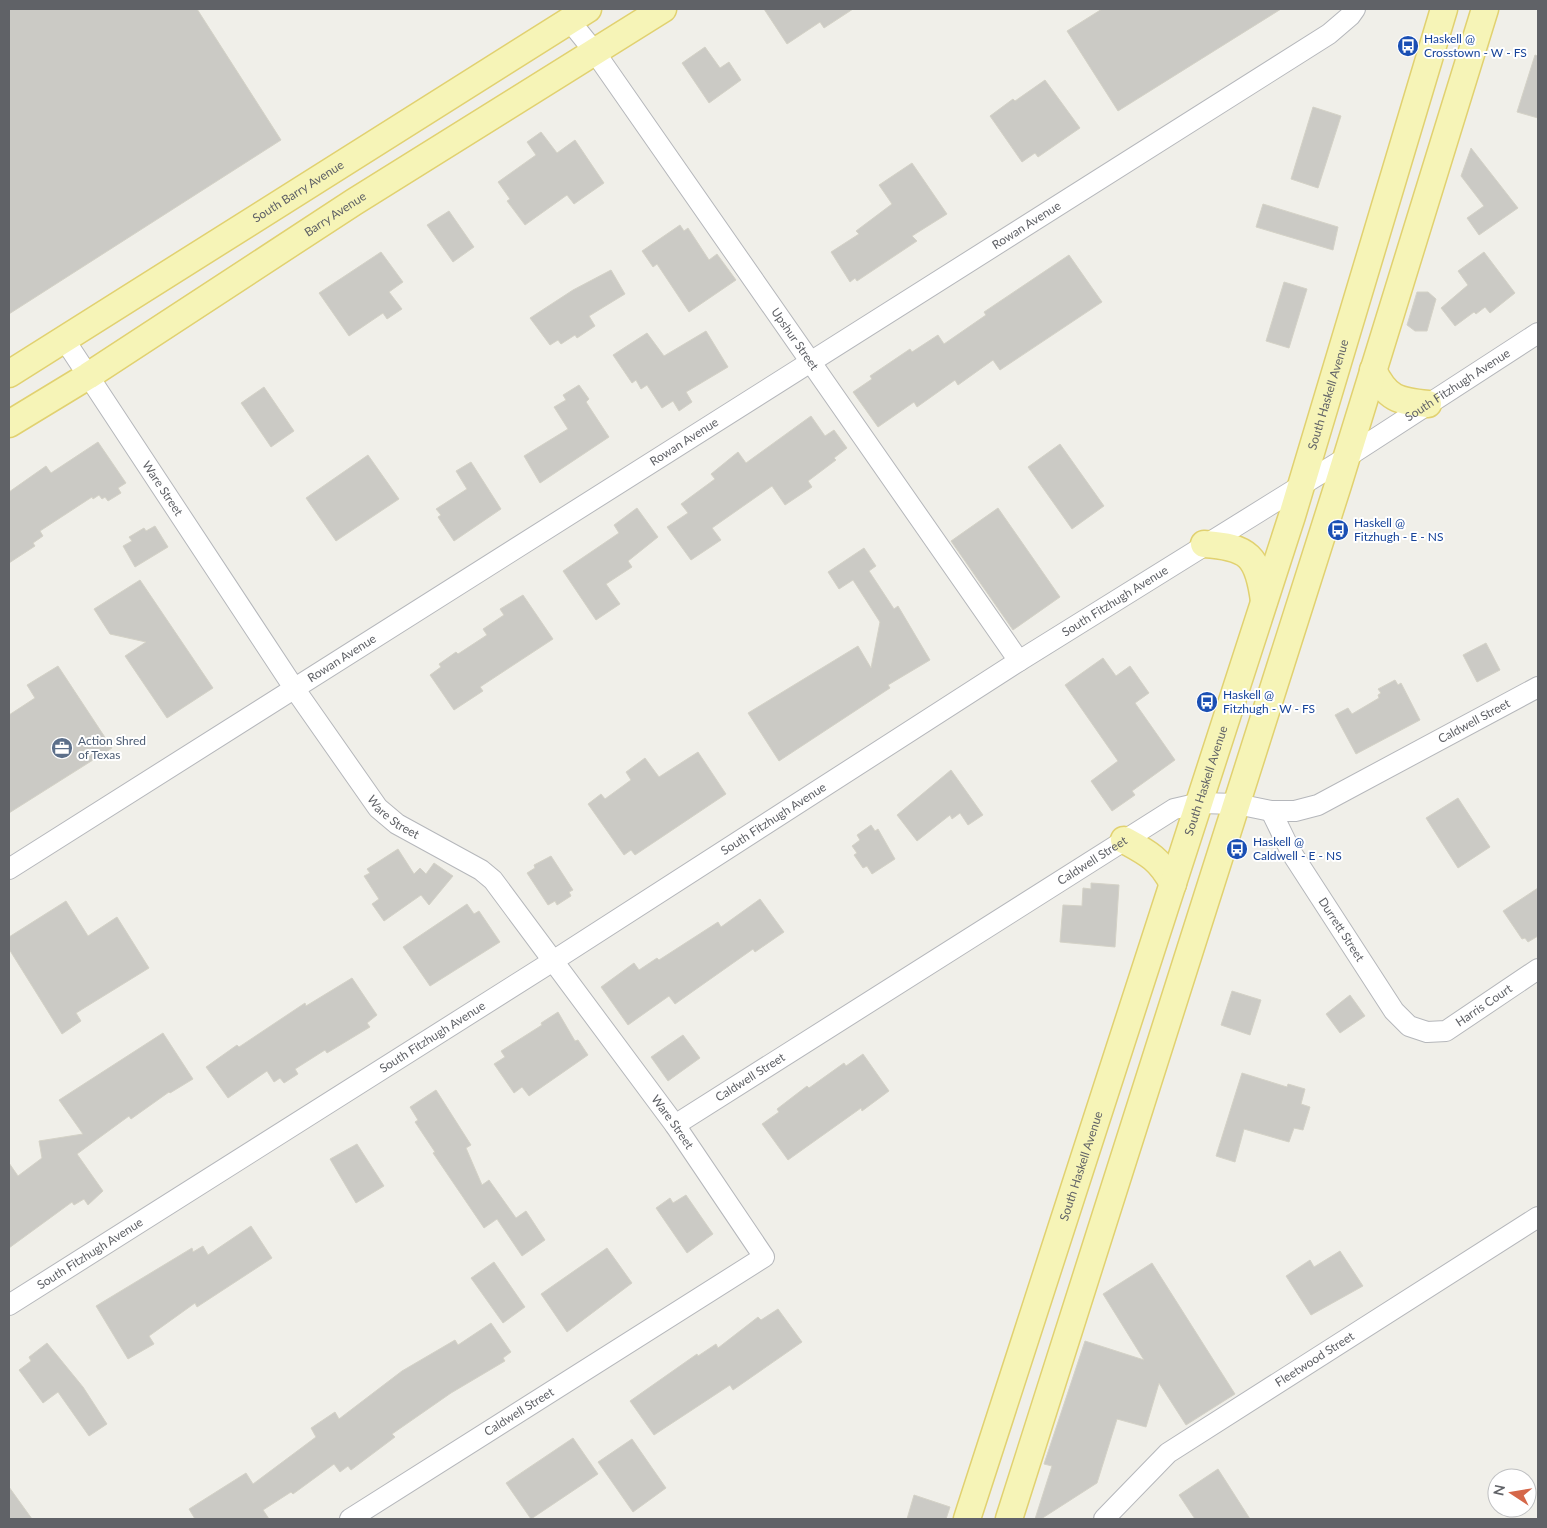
<svg xmlns="http://www.w3.org/2000/svg" width="1547" height="1528" viewBox="0 0 1547 1528" font-family="Lato,sans-serif">
	<rect width="100%" height="100%" fill="#f0efe9"/>
	<!-- building -->
	<path fill="#cbcac5" stroke="#d4d2c7" d="M9,9H197L281,140L9,314Z
		M764,9H853L824,28L820,22L787,44Z
		M1102,9H1281L1118,111L1067,31Z
		M705,47L720,68L729,62L741,80L709,103L682,63Z
		M1535,55L1538,56V118L1517,112Z
		M1045,80L1080,128L1038,157L1035,153L1022,162L990,116L1013,99L1015,101Z
		M1313,107L1341,116L1318,188L1291,179Z
		M541,132L557,153L575,140L604,183L574,204L567,195L525,225L507,201L510,199L498,182L536,155L527,142Z
		M1471,148L1518,208L1479,235L1467,218L1484,206L1461,176Z
		M912,163L947,214L912,236L917,241L857,281L855,278L850,282L831,252L859,234L856,231L892,204L879,185Z
		M1263,204L1338,227L1333,250L1256,227Z
		M449,211L474,247L453,262L427,225Z
		M680,225L684,231L688,228L709,260L717,254L736,280L689,312L657,264L653,267L642,251Z
		M381,252L403,282L389,292L402,309L387,319L383,313L349,336L319,293Z
		M1484,252L1515,293L1490,313L1485,307L1476,314L1474,312L1455,326L1441,308L1468,285L1458,271Z
		M1069,255L1102,302L1000,370L993,360L958,385L955,380L917,407L914,402L878,427L853,392L872,379L870,376L910,349L912,352L938,335L944,344L986,315L984,312Z
		M611,270L625,294L589,316L595,326L577,338L575,335L561,344L558,340L550,345L530,318L573,290Z
		M1284,282L1307,289L1289,348L1266,341Z
		M1417,292H1428L1436,299L1427,331H1415L1407,325Z
		M706,331L728,367L686,392L692,402L679,411L673,401L662,408L647,385L641,389L636,380L632,383L613,355L647,333L664,356Z
		M579,385L589,399L586,402L609,437L540,483L524,456L568,429L554,407L566,400L563,395Z
		M264,387L294,431L271,447L241,403Z
		M811,416L825,436L834,430L847,448L834,458L836,460L808,481L812,487L785,505L772,486L712,528L721,540L691,560L667,527L688,513L681,504L715,479L711,474L738,452L746,463Z
		M98,442L126,483L118,488L121,493L108,501L105,497L102,499L99,495L93,499L92,497L40,531L43,536L33,543L35,546L9,563V492L46,466L51,473Z
		M1060,444L1104,506L1072,529L1028,467Z
		M368,455L399,499L336,541L306,498Z
		M471,462L501,509L454,541L438,517L441,515L436,509L467,489L456,471Z
		M637,508L658,537L628,561L632,567L606,584L620,604L596,620L563,571L619,533L614,525Z
		M998,508L1060,597L1013,630L951,541Z
		M155,526L168,547L135,567L123,546L132,541L129,537L144,528L146,531Z
		M864,548L876,566L869,571L894,609L898,606L930,660L888,685L890,688L779,761L748,713L858,646L871,668L880,622L853,580L839,589L828,572Z
		M140,580L213,688L167,718L125,656L146,642L110,634L94,609Z
		M523,595L553,639L480,687L483,691L454,710L430,675L441,667L439,664L456,652L458,654L487,635L483,629L504,615L500,609Z
		M1486,643L1500,670L1477,682L1463,655Z
		M1103,658L1116,676L1130,666L1149,693L1135,703L1175,760L1132,791L1135,795L1112,811L1091,781L1118,761L1065,685Z
		M58,666L112,748L9,813V715L35,698L27,685Z
		M1395,680L1398,685L1401,683L1420,720L1356,754L1335,715L1348,708L1352,714L1379,698L1378,695L1381,693L1378,689Z
		M698,752L726,794L635,855L631,850L624,855L588,804L601,794L605,799L631,780L626,772L645,758L659,777Z
		M951,770L983,815L968,825L960,813L952,819L950,815L917,841L897,815Z
		M1458,798L1490,847L1458,868L1426,818Z
		M871,825L875,831L878,829L895,859L872,874L867,866L863,868L854,855L857,853L852,846L860,840L857,835Z
		M398,849L414,874L420,868L426,874L434,863L453,876L429,905L421,895L384,921L372,904L379,899L364,876L370,873L367,869Z
		M551,856L573,890L569,892L571,896L557,905L555,901L548,905L527,873L535,868L534,865Z
		M1091,883L1119,885L1115,947L1060,942L1063,905L1082,906L1083,888L1091,889Z
		M1538,888V936L1528,942L1525,938L1522,939L1503,911Z
		M760,899L784,932L755,952L753,949L675,1004L669,996L628,1025L601,987L634,963L639,970L657,958L659,960L718,922L721,927Z
		M66,901L88,936L117,917L149,968L76,1013L81,1021L62,1034L9,949V937Z
		M467,904L474,914L479,911L500,942L430,986L403,947Z
		M352,978L377,1015L367,1023L370,1027L327,1053L325,1050L295,1069L298,1074L284,1083L280,1078L274,1082L267,1071L228,1098L206,1067L237,1045L239,1047L305,1003L306,1006Z
		M1232,991L1261,1000L1250,1035L1221,1025Z
		M1350,995L1365,1016L1340,1033L1326,1014Z
		M558,1012L575,1041L578,1040L588,1055L529,1096L522,1087L514,1093L494,1064L505,1057L501,1051L542,1025L541,1023Z
		M163,1033L193,1079L170,1093L169,1092L131,1119L129,1116L77,1154L103,1191L88,1205L84,1199L74,1205L72,1202L9,1248V1163L18,1176L42,1158L39,1141L83,1134L59,1100Z
		M683,1035L700,1058L668,1081L651,1057Z
		M863,1054L889,1091L862,1111L861,1108L788,1160L762,1124L779,1112L777,1109L807,1086L809,1088L844,1063L846,1066Z
		M1242,1073L1287,1087L1288,1084L1305,1089L1301,1104L1310,1107L1303,1130L1294,1128L1289,1142L1244,1129L1235,1162L1216,1156Z
		M436,1090L471,1145L466,1148L482,1185L489,1180L516,1218L526,1211L545,1240L522,1256L497,1219L484,1228L433,1153L435,1152L415,1122L418,1120L410,1107Z
		M357,1144L384,1186L356,1203L330,1159Z
		M686,1195L713,1234L687,1253L656,1208L670,1198L673,1203Z
		M251,1226L272,1258L197,1307L195,1303L149,1336L154,1344L128,1359L96,1306L192,1248L193,1252L203,1246L208,1255Z
		M607,1248L632,1283L567,1332L541,1294Z
		M1340,1251L1363,1286L1311,1315L1286,1276L1310,1260L1314,1267Z
		M494,1262L525,1307L503,1323L471,1278Z
		M1152,1263L1235,1394L1186,1425L1159,1383L1146,1427L1117,1419L1097,1483L1041,1519H1035L1052,1466L1044,1464L1085,1341L1144,1360L1103,1294Z
		M778,1309L802,1342L733,1390L730,1385L654,1435L630,1401L697,1354L698,1356L716,1344L718,1348L758,1317L761,1320Z
		M491,1323L511,1352L503,1358L505,1361L451,1393L392,1434L395,1437L351,1470L348,1466L340,1472L334,1464L293,1494L291,1492L263,1510L269,1519H195L189,1509L246,1473L253,1484L316,1437L311,1428L335,1412L339,1419L402,1371L455,1340L458,1345Z
		M47,1343L83,1387L107,1424L89,1436L58,1392L43,1403L19,1370L31,1361L29,1357Z
		M573,1438L598,1474L531,1519L506,1483Z
		M632,1439L666,1488L633,1512L598,1462Z
		M1218,1469L1250,1519H1195L1179,1495Z
		M9,1487L32,1519H9Z
		M914,1495L950,1507L946,1519H907Z"/>
	<g fill="none" stroke-linecap="round" stroke-linejoin="round">
		<!-- minor casing -->
		<g stroke="#b5b7bb" stroke-width="22">
			<g id="minor">
				<path id="s1" d="M569,20L594,51L1019,661"/>
				<path id="s2" d="M64,339L294,688L378,808L397,824L481,870L493,880L675,1125L764,1257L350,1519"/>
				<path id="s3" d="M1271,811L1291,852L1394,1011L1409,1026L1427,1032L1446,1031L1538,969"/>
				<path id="s4" d="M9,869L1329,34L1350,16L1355,9"/>
				<path id="s5" d="M675,1125L1174,809L1200,803L1237,804L1271,811H1295L1318,805L1538,687"/>
				<path id="s6" d="M9,1305L553,961L1019,661L1347,457L1538,333"/>
				<path id="s7" d="M1104,1519L1168,1453L1538,1217"/>
			</g>
		</g>
		<!-- major casing -->
		<g stroke="#e1d170" stroke-width="29">
			<g id="major">
				<path d="M1373,370C1387,399 1398,401 1428,404"/>
				<path id="s8" d="M9,374L588,9"/>
				<path id="s9" d="M9,424L88,376L354,202L663,9"/>
				<path d="M1204,544C1249,547 1258,556 1264,601"/>
				<path d="M1124,840C1148,853 1160,859 1173,884"/>
				<path id="s10" d="M967,1519L1292,516L1444,9"/>
				<path d="M1009,1519L1338,485L1485,9"/>
			</g>
		</g>
		<!-- minor -->
		<use href="#minor" stroke="#fff" stroke-width="20"/>
		<!-- major -->
		<use href="#major" stroke="#f6f4b7" stroke-width="26"/>
	</g>
	<!-- icons -->
	<defs>
		<g id="bus-disc" transform="scale(1.125)"><circle r="9.5" fill="#1a4fb4" stroke="#fff"/><path d="M-5-6H5V4H4V6H2V4H-2V6H-4V4H-5ZM-3.5-4V0h7V-4ZM-3.5 1.2v1.5H-2V1.2ZM2 1.2v1.5H3.5V1.2Z" fill="#fff"/></g>
		<g id="office-disc" transform="scale(1.125)"><circle r="9.5" fill="#5c6f8a" stroke="#fff"/><path d="M-6-3h4V-5.5h4V-3h4V5H-6ZM-1-4.5V-3h2v-1.5ZM-6 0V1H6V0Z" fill="#fff"/></g>
	</defs>
	<g fill-rule="evenodd">
		<use href="#bus-disc" x="1408" y="46"/>
		<use href="#bus-disc" x="1338" y="530"/>
		<use href="#bus-disc" x="1207" y="702"/>
		<use href="#office-disc" x="62" y="748"/>
		<use href="#bus-disc" x="1237" y="849"/>
	</g>
	<g text-anchor="middle" stroke-width="4" stroke-linejoin="round" paint-order="stroke">
		<!-- transit labels -->
		<g font-size="12" fill="#164399" stroke="#fff" text-anchor="start">
			<text x="1424" y="43">Haskell @<tspan x="1424" dy="14">Crosstown - W - FS</tspan></text>
			<text x="1354" y="527">Haskell @<tspan x="1354" dy="14">Fitzhugh - E - NS</tspan></text>
			<text x="1223" y="699">Haskell @<tspan x="1223" dy="14">Fitzhugh - W - FS</tspan></text>
			<text x="1253" y="846">Haskell @<tspan x="1253" dy="14">Caldwell - E - NS</tspan></text>
		</g>
		<!-- street labels -->
		<g font-size="12" fill="#606267" stroke="#fff">
			<text dy="4" stroke="none"><textPath href="#s8" startOffset="342">South Barry Avenue</textPath></text>
			<text dy="4" stroke="none"><textPath href="#s9" startOffset="388">Barry Avenue</textPath></text>
			<text dy="4" stroke="none"><textPath href="#s4" startOffset="1204">Rowan Avenue</textPath></text>
			<text dy="4" stroke="none"><textPath href="#s1" startOffset="391">Upshur Street</textPath></text>
			<text dy="4" stroke="none"><textPath href="#s6" startOffset="1716">South Fitzhugh Avenue</textPath></text>
			<text dy="4" stroke="none"><textPath href="#s10" startOffset="1181">South Haskell Avenue</textPath></text>
			<text dy="4" stroke="none"><textPath href="#s4" startOffset="799">Rowan Avenue</textPath></text>
			<text dy="4" stroke="none"><textPath href="#s2" startOffset="179">Ware Street</textPath></text>
			<text dy="4" stroke="none"><textPath href="#s6" startOffset="1311">South Fitzhugh Avenue</textPath></text>
			<text dy="4" stroke="none"><textPath href="#s4" startOffset="394">Rowan Avenue</textPath></text>
			<text dy="4" stroke="none"><textPath href="#s5" startOffset="914">Caldwell Street</textPath></text>
			<text dy="4" stroke="none"><textPath href="#s10" startOffset="776">South Haskell Avenue</textPath></text>
			<text dy="4" stroke="none"><textPath href="#s2" startOffset="582">Ware Street</textPath></text>
			<text dy="4" stroke="none"><textPath href="#s6" startOffset="906">South Fitzhugh Avenue</textPath></text>
			<text dy="4" stroke="none"><textPath href="#s5" startOffset="494">Caldwell Street</textPath></text>
			<text dy="4" stroke="none"><textPath href="#s3" startOffset="138">Durrett Street</textPath></text>
			<text dy="4" stroke="none"><textPath href="#s3" startOffset="340">Harris Court</textPath></text>
			<text dy="4" stroke="none"><textPath href="#s6" startOffset="501">South Fitzhugh Avenue</textPath></text>
			<text dy="4" stroke="none"><textPath href="#s5" startOffset="89">Caldwell Street</textPath></text>
			<text dy="4" stroke="none"><textPath href="#s2" startOffset="1002">Ware Street</textPath></text>
			<text dy="4" stroke="none"><textPath href="#s10" startOffset="371">South Haskell Avenue</textPath></text>
			<text dy="4" stroke="none"><textPath href="#s6" startOffset="96">South Fitzhugh Avenue</textPath></text>
			<text dy="4" stroke="none"><textPath href="#s7" startOffset="266">Fleetwood Street</textPath></text>
			<text transform="translate(519 1412) rotate(-32)" y="4">Caldwell Street</text>
		</g>
		<!-- service labels -->
		<g font-size="12" fill="#4e5e75" stroke="#fff" text-anchor="start">
			<text x="78" y="745">Action Shred<tspan x="78" dy="14">of Texas</tspan></text>
		</g>
	</g>
	<!-- border -->
	<rect width="1547" height="1528" fill="none" stroke="#606267" stroke-width="20"/>
	<!-- north arrow -->
	<g transform="translate(1512 1493) rotate(282)"><circle r="24" fill="#ffffff" stroke="#bfc0c2"/>
	<path d="M0-4L9 19L0 12L-9 19Z" fill="#d56749"/>
	<text y="-8" font-size="14" font-weight="bold" text-anchor="middle" fill="#606267">N</text>
	</g>
</svg>
